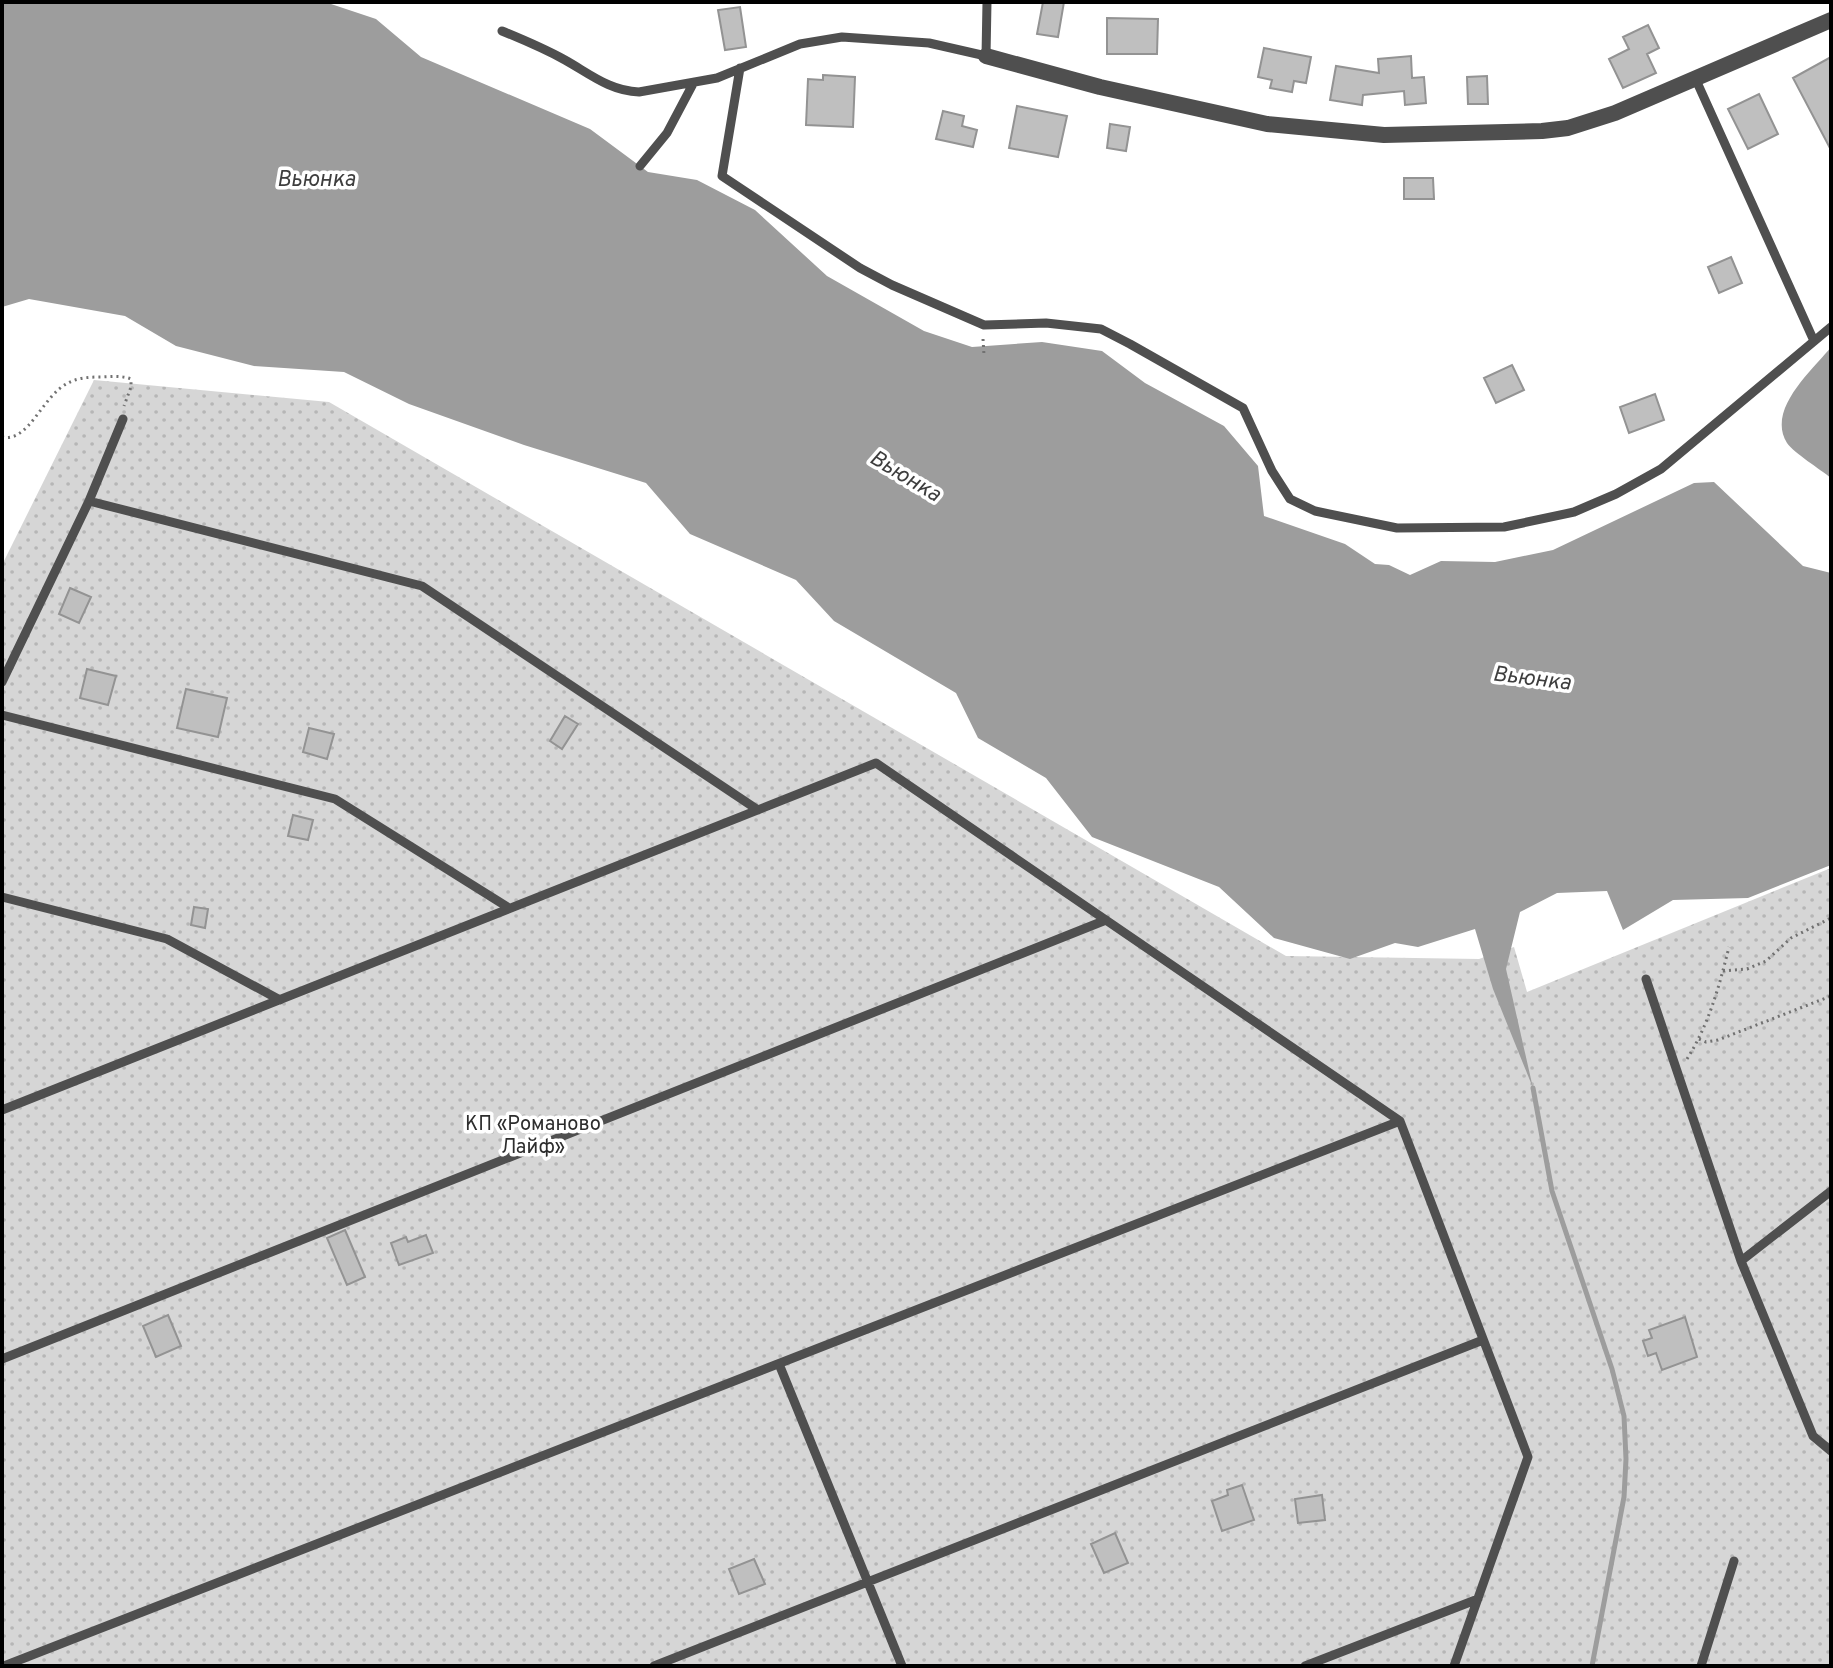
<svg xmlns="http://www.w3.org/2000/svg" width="1833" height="1668" viewBox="0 0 1833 1668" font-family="Overpass,sans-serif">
	<defs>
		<pattern id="garden-dots" width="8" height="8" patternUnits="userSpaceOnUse" patternTransform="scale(2)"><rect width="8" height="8" fill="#d6d6d6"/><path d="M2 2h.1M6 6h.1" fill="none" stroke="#b6b6b6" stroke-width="1.8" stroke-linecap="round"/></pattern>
	</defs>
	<rect width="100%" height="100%" fill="#fff"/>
	<!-- garden -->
	<path fill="url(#garden-dots)" d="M94,380L329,402L1286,956L1479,959L1514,947L1527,992L1831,868V1666H2V565Z"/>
	<!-- water -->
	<path fill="#9d9d9d" d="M2,2H325L376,19L421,57L590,129L648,172L697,180L755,210L827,276L924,331L972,347L1042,342L1102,351L1145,383L1224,426L1258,466L1264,516L1345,544L1375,564L1389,565L1410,575L1441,561L1495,562L1553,550L1694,483L1714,482L1803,566L1831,573V865L1748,898L1673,900L1623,930L1607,891L1557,893L1520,912L1506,969L1533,1088L1493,989L1475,929L1418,947L1395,943L1350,959L1274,938L1219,887L1092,837L1046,778L978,738L956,693L834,621L796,580L690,534L646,483L524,445L409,404L344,372L254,366L176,346L125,316L29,299L2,307Z
		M1831,347V478C1820,469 1794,453 1787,443C1766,409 1813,370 1831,347Z"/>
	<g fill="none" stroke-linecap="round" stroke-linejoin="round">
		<!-- stream -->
		<path stroke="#9d9d9d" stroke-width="5" d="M1533,1088L1552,1191L1612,1369L1624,1416L1626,1459L1624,1497L1592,1666"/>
	</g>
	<!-- building -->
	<path fill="#bfbfbf" stroke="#939393" stroke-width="2" d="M1043,2H1064L1058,37L1037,34Z
		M740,7L746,47L725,50L718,10Z
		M1107,18L1158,19L1157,54H1107Z
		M1648,25L1659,48L1647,54L1656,73L1623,88L1609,59L1629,49L1623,37Z
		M1264,48L1311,57L1306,83L1294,81L1292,92L1270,88L1272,80L1258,77Z
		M1411,56L1412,78L1424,77L1426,103L1405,105L1404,91L1363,95L1362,105L1330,100L1336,66L1379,73L1378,59Z
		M1831,57V150L1793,78Z
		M823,75L855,77L853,127L806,125L808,79L823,80Z
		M1487,76L1488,104H1468L1467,77Z
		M1759,94L1778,134L1748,149L1728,109Z
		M1017,106L1067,116L1058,157L1009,148Z
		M943,111L964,116L962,126L977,130L973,147L936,139Z
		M1110,124L1130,127L1126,151L1107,148Z
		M1404,178H1433L1434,199H1404Z
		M1731,257L1742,283L1719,293L1708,267Z
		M1512,365L1524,390L1496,403L1484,378Z
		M1655,394L1664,420L1629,433L1620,407Z
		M70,588L91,597L79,623L59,614Z
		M87,669L116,676L108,705L80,698Z
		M186,689L227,698L218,737L177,728Z
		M565,716L578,724L562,749L550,741Z
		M309,728L334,734L327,759L303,752Z
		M293,815L313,820L308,840L288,836Z
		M194,907L208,909L205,928L191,925Z
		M345,1230L365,1277L347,1285L327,1238Z
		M426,1235L433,1253L399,1265L391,1243L406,1237L408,1242Z
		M168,1315L181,1346L156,1357L143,1326Z
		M1685,1317L1697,1357L1662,1370L1656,1353L1648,1356L1643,1341L1652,1338L1649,1330Z
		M1242,1485L1254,1520L1222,1531L1212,1501L1228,1495L1227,1490Z
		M1322,1495L1325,1520L1298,1523L1295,1499Z
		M1115,1533L1128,1563L1104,1573L1091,1544Z
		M754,1559L765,1584L739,1594L729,1569Z"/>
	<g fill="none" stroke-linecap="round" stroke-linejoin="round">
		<!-- path -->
		<path stroke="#717171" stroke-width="3" stroke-dasharray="2 4" stroke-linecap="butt" d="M983,339L984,355
			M2,437C29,443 42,396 68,383C77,378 88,377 99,377C110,377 121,375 131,379V387L124,406
			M1723,971L1747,969L1766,961L1791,938L1831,918
			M1699,1039L1706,1042L1718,1040L1831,996
			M1687,1059C1709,1024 1719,987 1729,947"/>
		<!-- service -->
		<path stroke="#4f4f4f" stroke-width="9" d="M502,31C524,40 545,49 565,60C590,74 610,91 639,92L717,78L800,44L842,37L929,43L986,56L987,2
			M740,68L722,176L860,268L892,285L984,325L1046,323L1101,329L1130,344L1243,408L1272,471L1290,499L1315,511L1397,528L1504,527L1574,512L1616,494L1661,469L1831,327
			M1696,80L1814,341
			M640,166L667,133L694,82
			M89,501L422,586L758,810
			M2,682L89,501L123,419
			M2,715L335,799L509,908
			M2,897L167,939L280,1000
			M1646,979L1741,1261L1813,1436L1831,1451
			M2,1110L876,763L1400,1121
			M1741,1261L1831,1191
			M2,1359L1106,920
			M779,1364L902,1666
			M4,1666L1400,1121L1528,1457L1454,1666
			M654,1666L1483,1340
			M1305,1666L1478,1599
			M1701,1666L1734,1561"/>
		<!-- minor -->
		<path stroke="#4f4f4f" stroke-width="16" d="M986,56L1100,87L1267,124L1384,135L1542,131L1568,128L1615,113L1831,20"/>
	</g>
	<g text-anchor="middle" stroke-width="7" stroke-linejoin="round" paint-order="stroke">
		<!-- park labels -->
		<g font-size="20" fill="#2d2d2d" stroke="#fff">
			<text x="533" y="1130">КП «Романово<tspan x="533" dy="23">Лайф»</tspan></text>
		</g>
		<!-- water labels -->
		<g font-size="22" font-style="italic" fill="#3e3e3e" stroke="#fff">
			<text x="316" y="186">Вьюнка</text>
			<text transform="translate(906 475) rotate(31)" y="8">Вьюнка</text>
			<text transform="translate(1532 677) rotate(7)" y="8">Вьюнка</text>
		</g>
	</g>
	<!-- border -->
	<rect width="1833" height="1668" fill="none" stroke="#000000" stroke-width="8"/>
</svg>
